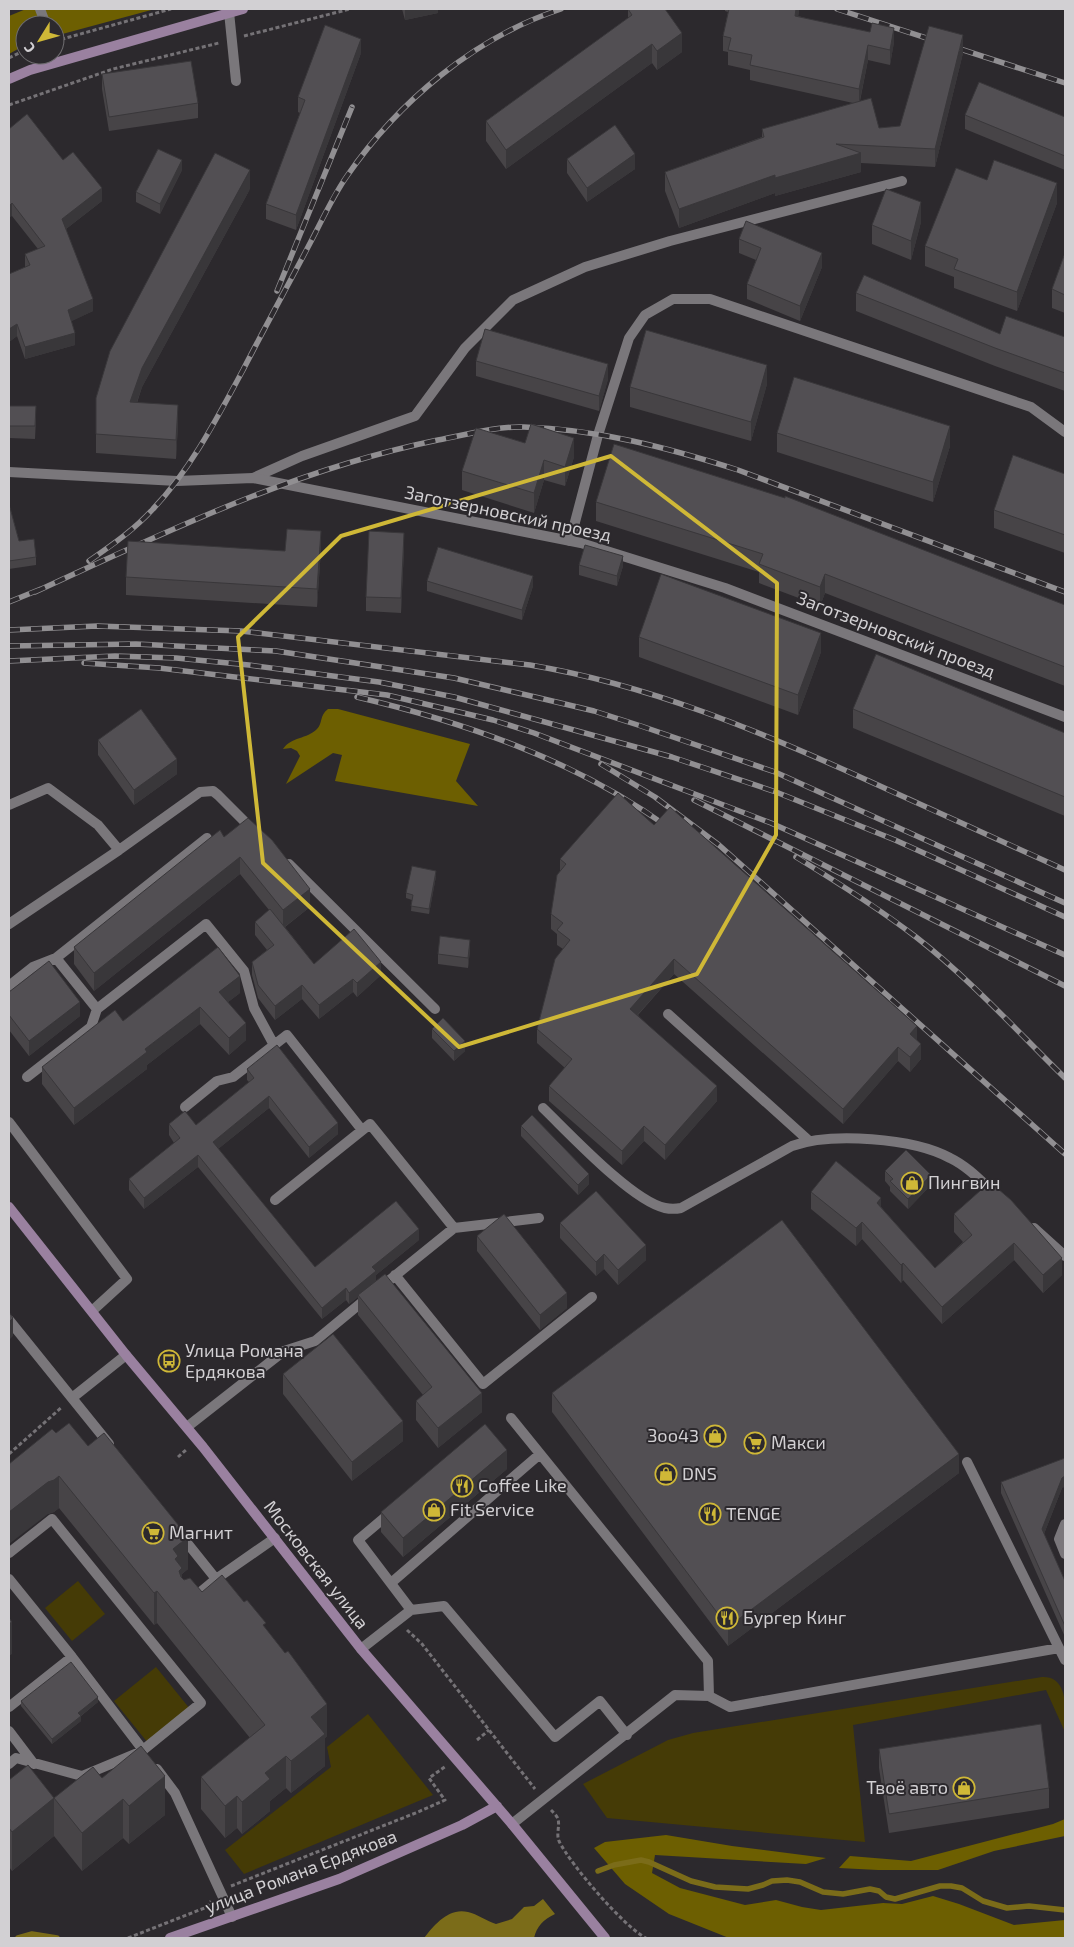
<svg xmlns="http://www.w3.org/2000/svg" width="1074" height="1947" viewBox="0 0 1074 1947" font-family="'Exo 2',sans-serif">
	<rect width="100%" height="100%" fill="#2c292d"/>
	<!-- green -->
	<path fill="#453b06" d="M78,1581L105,1614L72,1641L45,1608Z
		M156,1667L190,1709L148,1743L114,1701Z
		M1042,1677C1070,1676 1065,1712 1065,1732L1046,1690L853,1725L865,1842L607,1818L583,1784L668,1740L693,1733Z
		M368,1714L433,1795L244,1874L225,1850L331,1767L327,1747Z"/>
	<!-- forest -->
	<path fill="#6d5f01" d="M26,9H155L55,36V25H25V45L9,54V16Z
		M328,709H338L470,744L456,781L478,806L335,781L342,755L333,753L286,784L300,756L297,751L291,748L283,749C291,737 307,739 317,729C323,723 319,716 328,709Z
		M1065,1819V1836L994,1851L938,1870H878L839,1868L850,1856L911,1861L1053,1824Z
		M666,1835L732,1846L826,1858L806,1864L655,1855L652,1873L680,1888L745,1905L776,1900L802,1907L821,1910L883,1903L902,1904L933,1896L959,1904L1014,1925L1065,1920V1938H729L669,1914L625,1884L594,1848L605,1842Z"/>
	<!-- water -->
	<path fill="#7b6c19" d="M543,1899L555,1914C543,1920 537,1926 534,1938H424C434,1925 449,1907 468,1912C477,1914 487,1921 496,1924L512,1919L524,1907L534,1906Z"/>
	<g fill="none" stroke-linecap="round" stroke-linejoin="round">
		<!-- stream -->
		<path stroke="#7b6c19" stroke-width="5.5" d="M598,1871L614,1865L641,1860L649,1862L691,1881L715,1887L748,1889L763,1885L772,1881L787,1880L800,1882L823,1892L843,1894L870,1889L879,1891L886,1897L895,1899L940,1886H951L962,1888L983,1901L1007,1908L1029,1906L1065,1910
			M18,1938L32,1934L57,1938"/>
		<!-- path -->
		<path stroke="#757276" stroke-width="3" stroke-dasharray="4 2.5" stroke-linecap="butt" d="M244,36L350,9
			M55,41L171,9
			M9,58L25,50
			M9,105L113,69L219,43
			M9,1454L62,1407
			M178,1457L187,1449
			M407,1630L422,1644L535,1789
			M477,1740L489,1730
			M551,1810C553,1812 557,1816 558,1819C560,1826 556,1834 559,1841C570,1864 624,1927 646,1938
			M231,1886L418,1812L445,1800L429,1778L446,1766
			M128,1938L207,1907L211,1901"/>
		<!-- lane -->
		<path stroke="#7a777b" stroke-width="10" d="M40,9L46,25
			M229,12L236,81
			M253,478L302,456L415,416L465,348L513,300L585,267L670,241L902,181
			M570,541L598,435L629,338L645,315L673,299H710L1031,407L1065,432
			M9,805L48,788L98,825L119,850
			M289,864L435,1009
			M9,924L119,850L200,792L213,791L218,795L253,830
			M9,986L33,967L56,958
			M97,1009L56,958L207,838
			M668,1014L808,1140
			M27,1077L91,1027L97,1009L206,924L244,971L254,1008L274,1045
			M185,1107L217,1081L233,1077L287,1035L362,1130
			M543,1108C569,1133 632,1201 665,1208C670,1209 676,1209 681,1208L792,1146C831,1132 913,1138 950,1158C967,1166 981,1181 995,1194
			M9,1122L127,1279L92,1311
			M275,1200L370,1124L454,1228
			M1034,1228L1065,1256
			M395,1275L483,1384L592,1297
			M381,1287L454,1228L539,1218
			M9,1320L109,1444
			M72,1398L126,1355
			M511,1418L708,1661L709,1696
			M187,1427L284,1351L315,1341L367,1298
			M967,1462L1059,1648
			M390,1513L358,1540L411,1610
			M1065,1524L1059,1539L1065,1554
			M180,1534L216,1579
			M9,1553L52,1519L201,1703L143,1750L72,1657L9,1579
			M391,1583L540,1454
			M192,1599L216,1579L275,1538
			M361,1649L411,1610L444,1606L555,1737L600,1701L627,1735
			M9,1707L72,1657
			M9,1731L34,1764
			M9,1764L16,1758L82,1776L142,1751
			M157,1769L175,1793L232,1917
			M512,1824L675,1695L709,1696L730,1707L1059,1648L1065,1660"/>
		<!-- street -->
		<path stroke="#7a777b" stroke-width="10" d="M9,472L177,481L253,478L581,543L725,588L1065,717"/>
		<!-- secondary -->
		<path stroke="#9a81a0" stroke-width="10" d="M9,79L30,70L243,9
			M9,1207L126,1355L203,1447L361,1649L512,1824L605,1938
			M170,1938L339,1879L462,1825L497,1806"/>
		<!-- rail casing -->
		<g stroke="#918f92" stroke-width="5.5">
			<path id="rail" d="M837,9L1065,83
				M277,291L352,107
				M89,561C112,545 134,530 153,509C191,469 217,418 243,370C264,329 286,289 307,249C320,225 331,199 347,176C398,102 475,37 561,9
				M35,592C165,532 296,469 438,440C466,435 495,426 524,427C597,429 669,448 738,470L1065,592
				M9,602L41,589
				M9,630L97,626L241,631L530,665C650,685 759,731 869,781C934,811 1000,840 1065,870
				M9,646L136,644L276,651L454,678L548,700L594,711L641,726L775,772L1065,903
				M9,661L115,656L176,658L249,665L379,682L454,697L672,757L776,792L895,840L1065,917
				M84,663L159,668L387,695L493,720L534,733L771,823L1065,955
				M357,697C467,723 577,761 669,828
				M601,764L655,797L719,845L1065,1154
				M694,800L1065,986
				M796,857C837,882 878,908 916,937C970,979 1017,1031 1065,1078"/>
		</g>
		<!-- rail -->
		<use href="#rail" stroke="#2c292d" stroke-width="4" stroke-dasharray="11" stroke-linecap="butt"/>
	</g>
	<!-- wall -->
	<path fill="#474447" d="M402,9H438V13L405,20Z
		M628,9L682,52L657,70L652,63L506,169L486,141V121L628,18Z
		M725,9H799L798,16L894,42L890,65L868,60L860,101L879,128L900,126L963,53L935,167L861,163V172L775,196V193L679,228L665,191V172L762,137V129L853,103L750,80V70L728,65V52L723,51V36L728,12L725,11Z
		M361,53L296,230L266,219V204L300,113L298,112V97Z
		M102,74L198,103V118L109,131L102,89Z
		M965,115L1065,117V170L965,129Z
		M9,129L63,160L102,201L66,229L93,311L71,321L75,345L25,359L17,336L9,342L25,267V254L38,249L12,216Z
		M567,159L635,169L587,202L567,173Z
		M182,170L160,214L136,202V192Z
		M987,180L1057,203L1017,311L954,288V277L925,266V246Z
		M250,189L142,387L137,403L178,424L176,459L96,453V398Z
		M921,222L911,260L872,244V225Z
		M739,239L822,267L800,321L747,299V284L756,260L739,253Z
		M1065,253V313L1052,308V289Z
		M856,293L1000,334L1065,337V391L995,366L856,311Z
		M476,361L608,379L599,411L476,376Z
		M767,384L751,441L630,407V387Z
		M9,406L36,418L35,439L9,438Z
		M777,433L950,446L933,502L777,452Z
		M525,443L574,457L565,486L544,480L534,513L462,490V471Z
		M1065,474V553L994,528V510Z
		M596,502L1065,605V686L825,593L820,606L759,583V572L596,521Z
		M9,504L19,541L36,557V565L9,569Z
		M404,548L401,613L366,611V597Z
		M321,549L317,607L126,595V577L285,551Z
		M579,565L623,566L617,586L579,575Z
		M427,581L533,586L522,620L427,591Z
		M639,637L821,652L798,715L639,657Z
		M853,709L1065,733V816L853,728Z
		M98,740L177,774L134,805L98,755Z
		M654,825L917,1040L921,1059L910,1072L898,1061L843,1124L674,974L638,1015L717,1101L665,1160L644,1141L622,1165L549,1101V1086L565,1068L537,1043V1029L563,949L557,945V934L551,929V914L560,871V859Z
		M224,837L310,907L285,927L314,964L381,975L357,997L353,992L319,1019L302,999L275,1020L258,998L252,975V962L267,950L255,935V922L269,910L240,874L94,991L74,964V947Z
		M436,876L429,914L411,911L412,900L406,898V893Z
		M470,950L468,968L438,964V954Z
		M9,992L80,1016L29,1056L9,1030Z
		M240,993L228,1002L246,1040L229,1055L200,1024L147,1065V1069L74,1125L42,1084V1067L123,1021Z
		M432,1029L465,1051L454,1061L432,1038Z
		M247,1069L338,1134L309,1158L269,1108L218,1149L315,1267L419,1240L376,1275V1281L482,1412L438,1448L416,1420V1401L423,1395L358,1315V1297L349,1304L346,1300L322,1319L198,1167L144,1209L129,1190V1179L174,1143L169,1135V1124L196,1125L249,1082L247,1080Z
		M521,1126L589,1184L578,1195L521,1136Z
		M885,1171L931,1185L908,1209L890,1191V1187L885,1181Z
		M990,1182L1062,1275L1043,1293L1014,1260L942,1324L903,1280L901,1283L862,1239L856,1246L811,1209V1192L881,1207L935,1268L963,1242L954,1232V1214Z
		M560,1223L646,1260L618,1285L604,1269L596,1276L560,1238Z
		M477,1236L567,1308L540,1330L477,1251Z
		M283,1374L403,1441L352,1481L283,1394Z
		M552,1393L959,1473L728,1646L552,1412Z
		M56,1433L188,1569L182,1574V1578L202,1592L266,1629L327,1736L325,1738V1766L291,1793L286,1788L270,1801V1811L242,1834L237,1828L225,1838L201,1809V1777L250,1738L157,1623L154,1625L59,1508L54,1512L48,1514Z
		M507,1469L403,1557L381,1532V1512Z
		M1001,1482L1062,1488L1044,1534L1065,1581V1637L1001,1493Z
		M21,1701L98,1702L81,1716V1721L52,1744L21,1706Z
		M879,1749L1049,1788V1808L889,1833L879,1768Z
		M102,1778L165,1815L129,1844L123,1838L82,1871L54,1836L12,1871L9,1867V1780L54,1798Z"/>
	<!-- shaded-wall -->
	<path fill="#39373a" d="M412,9H438V13L405,20V10Z
		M796,9H799V13L795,30V16Z
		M894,28V42L890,65V50Z
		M682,33V52L657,70V51Z
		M963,35V53L935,167V149Z
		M361,39V53L296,230V215Z
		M652,44V63L506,169V150Z
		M868,45V60L859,104V89Z
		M861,153V172L775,196V178Z
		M635,154V169L587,202V188Z
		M182,160V170L160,214V204Z
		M250,170V189L142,387L130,422V402L142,368Z
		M775,175V193L679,228V209Z
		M1057,183V203L1017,311V292Z
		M102,188V201L62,232V219Z
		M921,202V222L911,260V241Z
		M12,203V216L9,218V206Z
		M822,253V267L800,321V306Z
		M93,299V311L68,323V310Z
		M17,324V336L9,342V329Z
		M75,333V345L25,359V347Z
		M608,364V379L599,411V396Z
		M767,365V384L751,441V422Z
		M178,405V424L176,459V440Z
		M950,426V446L933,502V482Z
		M574,438V457L565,486V467Z
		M544,460V480L534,513V493Z
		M321,531V549L317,607V589Z
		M404,533V548L401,613V598Z
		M623,556V566L617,586V576Z
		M825,574V593L820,606V587Z
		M533,576V586L522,620V610Z
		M821,633V652L798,715V695Z
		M177,759V774L134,805V790Z
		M240,857V874L94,991V973Z
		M436,871V876L429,914V909Z
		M310,889V907L283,928V910Z
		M470,940V950L468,968V958Z
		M674,959V974L630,1023V1009Z
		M381,962V975L357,997V983Z
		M240,976V993L219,1009V992Z
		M353,979V992L319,1019V1005Z
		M302,985V999L275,1020V1006Z
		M80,1002V1016L29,1056V1041Z
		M200,1007V1024L147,1065V1069L74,1125V1108L145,1049Z
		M246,1023V1040L229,1055V1038Z
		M917,1026V1041L910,1034Z
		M465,1041V1051L454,1061V1051Z
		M921,1044V1059L910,1072V1057Z
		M898,1047V1061L843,1124V1109Z
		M717,1086V1101L665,1160V1145Z
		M269,1096V1108L213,1153V1142Z
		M338,1123V1134L309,1158V1147Z
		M644,1126V1141L622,1165V1151Z
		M198,1155V1167L144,1209V1198Z
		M589,1174V1184L578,1195V1185Z
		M931,1175V1185L908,1209V1199Z
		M881,1198V1216L877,1203Z
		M862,1222V1239L856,1246V1228Z
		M419,1229V1240L376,1275V1283L358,1295V1297L349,1304V1293L372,1267Z
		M1014,1243V1260L942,1324V1307Z
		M646,1245V1260L618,1285V1270Z
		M604,1254V1269L596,1276V1262Z
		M1062,1258V1275L1043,1293V1275Z
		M903,1263V1280L901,1283V1265Z
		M346,1288V1300L322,1319V1308Z
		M567,1293V1308L540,1330V1315Z
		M13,1318V1336L9,1340V1322Z
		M482,1393V1412L438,1448V1428Z
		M403,1421V1441L352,1481V1462Z
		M507,1450V1469L403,1557V1538Z
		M959,1454V1473L728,1646V1627Z
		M59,1476V1508L54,1512L48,1514L9,1544V1512L48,1482Z
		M1065,1476V1487L1062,1488L1042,1539V1529L1062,1478Z
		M188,1537V1569L182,1574V1600L173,1549Z
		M157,1591V1623L154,1625V1593Z
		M12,1622V1654L9,1656V1624Z
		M98,1697V1702L78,1718V1713Z
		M327,1704V1736L325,1738V1766L291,1793V1761L311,1717Z
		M81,1716V1721L52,1744V1739Z
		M286,1756V1788L270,1801V1811L242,1834V1802L265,1773Z
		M165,1776V1815L129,1844V1806Z
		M237,1796V1828L225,1838V1806Z
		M54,1798V1836L12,1871V1832Z
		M123,1799V1838L82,1871V1833Z"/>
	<!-- building -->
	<path fill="#524f53" stroke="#39373a" d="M628,9H665L682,33L657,51L652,44L506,150L486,121L632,15Z
		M729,9H796L795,16L870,32L872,23L894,28L890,50L868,45L859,89L750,65L752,55L728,50L731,38L723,36Z
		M325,25L361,39L296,215L266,204L305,100L298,97Z
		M929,26L963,35L935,149L836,144L861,153L775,178V175L679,209L665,172L764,137L762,129L871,98L879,128L900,126Z
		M191,61L198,103L109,117L102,74Z
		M979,82L1065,117V156L965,115Z
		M27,114L63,160L73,152L102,188L62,219L93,299L68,310L75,333L25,347L17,324L9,329V274L30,265L25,254L45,246L12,203L9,206V129Z
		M615,125L635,154L587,188L567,159Z
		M158,149L182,160L160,204L136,192Z
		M215,153L250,170L142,368L130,402L178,405L176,440L96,434V398L110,351Z
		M994,160L1057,183L1017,292L954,269L958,259L925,246L956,168L987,180Z
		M886,189L921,202L911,241L872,225Z
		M746,221L822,253L800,306L747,284L761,248L739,239Z
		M1065,253V295L1052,289Z
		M864,275L1000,334L1006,316L1065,337V373L995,348L856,293Z
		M485,329L608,364L599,396L476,361Z
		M646,330L767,365L751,422L630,387Z
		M794,377L950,426L933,482L777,433Z
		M9,406H36L35,426H9Z
		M531,424L574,438L565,467L544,460L534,493L462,471L476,428L525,443Z
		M614,444L785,498V496L1065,605V667L825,574L820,587L759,564L763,554L596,502Z
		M1013,455L1065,474V535L994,510Z
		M9,504L19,541L34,539L36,557L9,561Z
		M287,529L321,531L317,589L126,577L128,541L285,551Z
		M369,531L404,533L401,598L366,597Z
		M585,545L623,556L617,576L579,565Z
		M438,547L533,576L522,610L427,581Z
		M661,574L821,633L798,695L639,637Z
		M876,654L1065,733V797L853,709Z
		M141,709L177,759L134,790L98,740Z
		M618,793L654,825L670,807L917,1026L910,1034L921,1044L910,1057L898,1047L843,1109L674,959L630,1009L717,1086L665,1145L644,1126L622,1151L549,1086L572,1059L537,1029L555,959L570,940L557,930L563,923L551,914L557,875L566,864L560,859Z
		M248,818L272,840L310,889L283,910L240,857L94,973L74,947L220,830L224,837Z
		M412,866L436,871L429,909L411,906L413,895L406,893Z
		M270,909L314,964L354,929L381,962L357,983L353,979L319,1005L302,985L275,1006L258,985L252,962L274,945L255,922Z
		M440,936L470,940L468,958L438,954Z
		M218,947L240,976L219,992L246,1023L229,1038L200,1007L145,1049L147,1052L74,1108L42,1067L115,1010L123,1021Z
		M49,961L80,1002L29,1041L9,1015V992Z
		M443,1018L465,1041L454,1051L432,1029Z
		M277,1045L338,1123L309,1147L269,1096L213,1142L315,1267L396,1201L419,1229L372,1267L376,1271L349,1293L346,1288L322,1308L198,1155L144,1198L129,1179L180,1138L169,1124L185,1111L196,1125L254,1078L247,1069Z
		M532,1115L589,1174L578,1185L521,1126Z
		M906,1150L931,1175L908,1199L890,1181L893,1179L885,1171Z
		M836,1161L881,1198L877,1203L935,1268L972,1235L954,1214L990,1182L1011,1200L1062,1258L1043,1275L1014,1243L942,1307L903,1263L901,1265L862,1222L856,1228L811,1192Z
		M596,1191L646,1245L618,1270L604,1254L596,1262L560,1223Z
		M504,1214L567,1293L540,1315L477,1236Z
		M782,1220L959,1454L728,1627L552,1393Z
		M385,1274L482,1393L438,1428L416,1401L432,1387L358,1295Z
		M9,1312L13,1318L9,1322Z
		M333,1334L403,1421L352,1462L283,1374Z
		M69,1423L88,1446L104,1433L188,1537L173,1549L178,1556L175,1559L182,1568L179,1571L181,1577L184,1580L190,1578L202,1592L222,1575L244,1602L247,1600L266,1623L263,1625L285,1653L288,1651L327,1704L311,1717L325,1734L291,1761L286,1756L265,1773L270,1779L242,1802L237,1796L225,1806L201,1777L265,1725L157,1591L154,1593L59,1476L54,1480L48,1482L9,1512V1464L52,1429L56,1433Z
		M485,1424L507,1450L403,1538L381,1512Z
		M1065,1458V1476L1062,1478L1042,1529L1065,1581V1626L1001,1482Z
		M9,1618L12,1622L9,1624Z
		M71,1662L98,1697L78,1713L81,1716L52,1739L21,1701Z
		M1041,1724L1049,1788L889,1814L879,1749Z
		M141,1746L165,1776L129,1806L123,1799L82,1833L54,1798L93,1767L102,1778Z
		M28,1765L54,1798L12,1832L9,1828V1780Z"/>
	<!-- marked area -->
	<path fill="none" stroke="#cfb837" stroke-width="4" stroke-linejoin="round" d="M611,456L777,583L776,835L697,974L459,1047L263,863L238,637L341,536Z"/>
	<!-- icons -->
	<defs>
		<g id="shop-ring" transform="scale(1.125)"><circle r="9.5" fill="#2c292d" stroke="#cfb837" stroke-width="1.5"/><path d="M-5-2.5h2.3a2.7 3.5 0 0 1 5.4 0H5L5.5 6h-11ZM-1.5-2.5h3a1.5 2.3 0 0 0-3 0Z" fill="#cfb837"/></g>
		<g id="bus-ring" transform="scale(1.125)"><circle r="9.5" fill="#2c292d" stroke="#cfb837" stroke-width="1.5"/><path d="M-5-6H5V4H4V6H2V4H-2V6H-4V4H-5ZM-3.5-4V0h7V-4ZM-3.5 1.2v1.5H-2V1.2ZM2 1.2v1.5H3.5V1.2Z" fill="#cfb837"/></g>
		<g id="supermarket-ring" transform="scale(1.125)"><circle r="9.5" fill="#2c292d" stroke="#cfb837" stroke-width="1.5"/><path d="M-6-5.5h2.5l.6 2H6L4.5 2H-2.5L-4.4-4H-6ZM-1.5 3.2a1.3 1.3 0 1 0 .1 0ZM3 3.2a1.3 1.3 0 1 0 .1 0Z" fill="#cfb837"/></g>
		<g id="restaurant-ring" transform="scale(1.125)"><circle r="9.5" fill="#2c292d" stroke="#cfb837" stroke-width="1.5"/><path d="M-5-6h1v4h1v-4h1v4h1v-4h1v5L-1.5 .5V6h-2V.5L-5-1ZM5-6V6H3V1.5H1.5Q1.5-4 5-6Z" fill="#cfb837"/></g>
	</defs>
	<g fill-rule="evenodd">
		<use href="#shop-ring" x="912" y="1183"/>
		<use href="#bus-ring" x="169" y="1361"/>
		<use href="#shop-ring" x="715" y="1436"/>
		<use href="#supermarket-ring" x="755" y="1443"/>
		<use href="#shop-ring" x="666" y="1474"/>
		<use href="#restaurant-ring" x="462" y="1486"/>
		<use href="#shop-ring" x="434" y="1510"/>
		<use href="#restaurant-ring" x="710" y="1514"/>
		<use href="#supermarket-ring" x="153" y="1533"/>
		<use href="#restaurant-ring" x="727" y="1618"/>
		<use href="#shop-ring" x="964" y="1788"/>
	</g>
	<g text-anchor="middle" stroke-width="4" stroke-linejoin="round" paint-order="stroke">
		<!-- street labels -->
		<g font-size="18" fill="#d2d0d3" stroke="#2c292d">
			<text transform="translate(508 514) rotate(12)" y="6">Заготзерновский проезд</text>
			<text transform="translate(896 635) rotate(21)" y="6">Заготзерновский проезд</text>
			<text transform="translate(316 1565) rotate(52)" y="6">Московская улица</text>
			<text transform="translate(301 1872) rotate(-21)" y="6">улица Романа Ердякова</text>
		</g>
		<!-- poi labels -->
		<g font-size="18" fill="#d2d0d3" stroke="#2c292d" text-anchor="start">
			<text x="928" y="1189">Пингвин</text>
			<text x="185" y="1357">Улица Романа<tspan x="185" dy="21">Ердякова</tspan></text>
			<text x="699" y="1442" text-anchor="end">Зоо43</text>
			<text x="771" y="1449">Макси</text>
			<text x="682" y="1480">DNS</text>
			<text x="478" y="1492">Coffee Like</text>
			<text x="450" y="1516">Fit Service</text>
			<text x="726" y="1520">TENGE</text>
			<text x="169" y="1539">Магнит</text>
			<text x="743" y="1624">Бургер Кинг</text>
			<text x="948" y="1794" text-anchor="end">Твоё авто</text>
		</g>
	</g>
	<!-- border -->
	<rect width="1074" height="1947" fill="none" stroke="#d2d0d3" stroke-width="20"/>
	<!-- north arrow -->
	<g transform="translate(40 40) rotate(233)"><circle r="24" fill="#2c292d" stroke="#6e6c6f"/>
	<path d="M0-4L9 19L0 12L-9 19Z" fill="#cfb837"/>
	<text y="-8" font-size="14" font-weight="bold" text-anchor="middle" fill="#d2d0d3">С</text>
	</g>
</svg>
